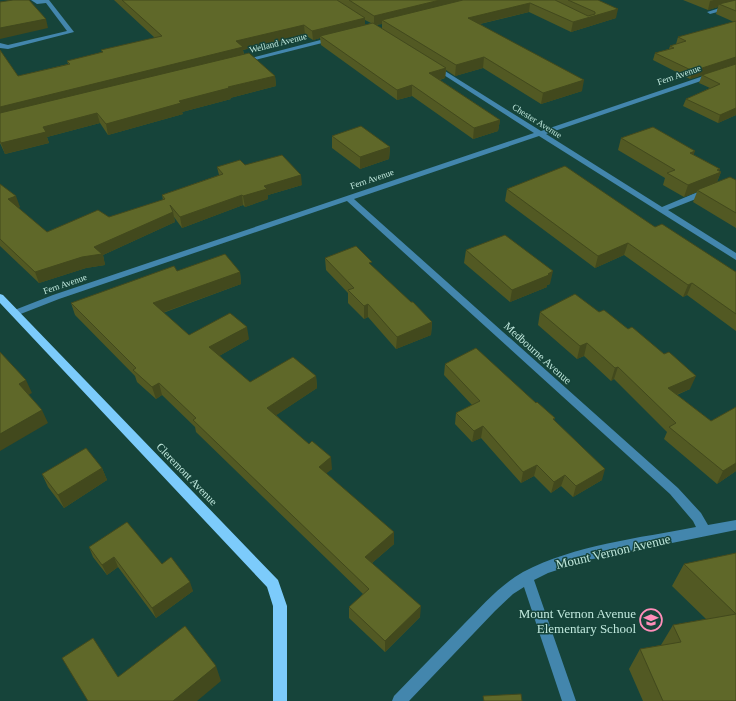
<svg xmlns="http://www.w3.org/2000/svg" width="736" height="701" viewBox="0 0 736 701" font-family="Georgia,serif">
	<rect width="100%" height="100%" fill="#16443a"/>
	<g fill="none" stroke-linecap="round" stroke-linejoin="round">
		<!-- minor -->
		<path fill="#4386ad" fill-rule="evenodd" d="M31,0H49L74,32L8,49L0,48V43L8,45L67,31L46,3L37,4Z
			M736,3V7L710,14L707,12Z
			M332,37L335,39L334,40L243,63L240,61Z
			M736,65V69L546,134L662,207L705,189H711V193L668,210L736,253V260L539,136L354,199L678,488L701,513L708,525L736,520V530L588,560L548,573L534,580L576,701H562L524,587L513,594L495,611L409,701H392L394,696C417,672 441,648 464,624C482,606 500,585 523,572C574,545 640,538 696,527L693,521L670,494L347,201L59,299L18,315L15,316L10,313L12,311L53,295L534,133L433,68V66H437L541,131Z"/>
		<!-- major -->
		<path fill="#7ccbfb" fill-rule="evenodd" d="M0,294L3,295L278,580L287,606V701H273V606L267,587L0,303Z"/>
	</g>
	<!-- wall -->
	<path fill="#525923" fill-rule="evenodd" d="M114,0H600H598L616,18L571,32L529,12L480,24L582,91L541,104L483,68L455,76L446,70L445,78L440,80L500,120L498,131L473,139L412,96L397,100L321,45L320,38L313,40L305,35L243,50L244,54L275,76L276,86L230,98L231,99L182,112L183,114L108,135L100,123L47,137L49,143L5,154L0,143V50L18,76L68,64L67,61L102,52L101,50L155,38ZM365,20L371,23L365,25ZM382,24V29L376,25Z
		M683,0H736V115L718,123L683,106L686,99L710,88L699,83L702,75L724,68L690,79L653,60L655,53L669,49L670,46L676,44L678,37L734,22L716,14L718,7L708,10Z
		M332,136L390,147L389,159L360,169L332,148Z
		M621,138L694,155L720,169L719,171L721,172L717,182L736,180V228L693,202L697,192L684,197L663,185L665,178L618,150Z
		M245,165L302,185L268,195V199L245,207L243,205L182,228L174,217L175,222L103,255L105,265L86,268L39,283L0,246V184L20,207L18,208L47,232L109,217L163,200L162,195L219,175L217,167Z
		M507,189L655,227L736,272V331L687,295L683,297L624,255L595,268L505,201Z
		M466,250L550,284L547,285V287L510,302L464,263Z
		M325,258L372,266L432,322L431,335L396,349L368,317L364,319L348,303V293L326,270Z
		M177,271L240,272L241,284L163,313L189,335L249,339L219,356L250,382L316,376L317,388L276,415L332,469L326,473L394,544L372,563L420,617L385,652L349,618V607L363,594L196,432L195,427L162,395L156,399L137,382L135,376L75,315L71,303Z
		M540,312L690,389L677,395L711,421L736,407V471L717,484L664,439L667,432L614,379L611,381L584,356L577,359L538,325Z
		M445,364L536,403L555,418L554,420L602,480L573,497L561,486L551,493L534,476L521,483L481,438L472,442L455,424L456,413L472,405L444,375Z
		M102,468L107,480L64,508L48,487L42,474Z
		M89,547L162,564L193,591L156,618L118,567L107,575L93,557Z
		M736,553V701H643L629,669L640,649L661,645L673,625L706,619L672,586L684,564Z"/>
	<!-- shaded-wall -->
	<path fill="#42491d" d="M440,0H478L382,20V24L374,25V16Z
		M714,0H736L719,4L718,7L708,10L710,1Z
		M530,3L529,12L467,27L468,18Z
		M618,9L616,18L571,32L573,22Z
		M365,18V27L320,36V38L313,40L312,31Z
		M46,19L48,28L0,39V28Z
		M304,25L305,35L243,50L244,57L0,119V107L236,41Z
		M484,57L483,68L455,76L456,65Z
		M736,57V64L690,79L693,71Z
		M446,68L445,78L428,83L429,73Z
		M275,76L276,86L230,98L231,99L182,112L183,114L108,135L106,124L179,101L228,87Z
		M584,80L582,91L541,104L543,93Z
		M412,85V96L397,100V90Z
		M736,108V115L718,123L720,115Z
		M97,113L100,123L47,137L49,143L5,154L1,143L43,127Z
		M500,120L498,131L473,139L474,128Z
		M390,147L389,159L360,169V157Z
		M695,151L691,163L690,153Z
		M720,169L718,173L721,172L716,184L697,190V192L684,197L688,185Z
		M301,175L302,185L268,195V199L245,207L243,196L264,186Z
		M242,195L243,205L182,228L180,217Z
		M16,196L20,207L12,210L8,199Z
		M173,212L175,222L103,255L105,265L86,268L39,283L35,272Z
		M628,243L624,255L595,268L598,256Z
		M553,271L550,284L547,285V287L510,302L512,290Z
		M240,272L241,284L156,315L153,303Z
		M692,283L687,295L683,297L688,285Z
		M368,304V317L364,319V306Z
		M432,322L431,335L396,349L397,337Z
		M247,327L249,339L212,360L209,347Z
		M587,343L584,356L577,359L580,346Z
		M618,367L614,379L611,381L615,368Z
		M316,376L317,388L269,420L267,408Z
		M696,376L690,389L663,400L668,388Z
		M26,380L32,393L25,397L19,384Z
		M159,383L162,395L156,399L152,387Z
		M42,410L48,423L0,451V434Z
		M483,426L481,438L472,442L474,431Z
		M331,457L332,469L319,479V467Z
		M736,463V471L717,484L723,471Z
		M537,465L534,476L521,483L523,472Z
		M102,468L107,480L64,508L58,495Z
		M605,469L602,480L573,497L576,486Z
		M565,475L561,486L551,493L554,482Z
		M394,532V544L365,569V557Z
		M114,557L118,567L107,575L102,565Z
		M190,582L193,591L156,618L152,608Z
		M421,606L420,617L385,652V641Z
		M216,666L221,681L197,701H173Z"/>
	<!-- building -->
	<path fill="#5f6829" stroke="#42491d" d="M13,0H29L46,19L0,28V2Z
		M122,0H337L365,18L312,31L304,25L236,41L243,47L0,107V50L18,76L70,64L67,61L103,52L101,50L162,36Z
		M349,0H440L374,16Z
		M463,0H555L588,16L595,14V12L568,0H598L618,9L573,22L530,3L468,18L584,80L543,93L484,57L456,65L382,20Z
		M736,0V11L719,4Z
		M736,21V57L693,71L655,53L674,48L670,46L686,41L678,37Z
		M373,23L446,68L429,73L500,120L474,128L412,85L397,90L320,36Z
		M249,53L275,76L228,87L229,88L179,101L181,103L106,124L97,113L43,127L46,132L1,143L0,141V113Z
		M736,64V108L720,115L686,99L720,84L702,75Z
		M361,126L390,147L360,157L332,136Z
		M653,127L695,151L690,153L720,169L717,170L721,172L688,185L667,173L675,170L621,138Z
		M282,155L301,175L264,186L267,189L243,196L242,195L180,217L170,205L173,212L94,247L102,254L82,257L35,272L0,239V184L16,196L8,199L47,232L98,210L109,217L165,199L162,195L223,174L217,167L240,160L245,165Z
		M565,166L655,227L662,224L736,272V314L692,283L688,285L628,243L598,256L507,189Z
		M730,177L736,180V213L697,190Z
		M505,235L553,271L548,274L549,275L512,290L466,250Z
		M356,246L372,262L369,263L411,302H413L432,322L397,337L368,304L364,306L348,290L354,288L325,258Z
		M225,254L240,272L153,303L189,335L230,313L247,327L209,347L250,382L293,357L316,376L267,408L309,444L312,441L331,457L319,467L394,532L365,557L421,606L385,641L349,607L369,589L193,420L196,418L159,383L152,387L133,370L136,368L71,303L174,266L177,271Z
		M575,294L599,312L604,310L628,329L632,327L664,354L669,352L696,376L668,388L711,421L736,407V463L723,471L669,427L676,423L618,367L615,368L587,343L580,346L540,312Z
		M476,348L536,403L537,402L555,418L553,419L605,469L576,486L565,475L554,482L537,465L523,472L483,426L474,431L456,413L480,401L445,364Z
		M0,352L26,380L19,384L42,410L0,434Z
		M86,448L102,468L58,495L42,474Z
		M127,522L162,564L171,557L190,582L152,608L114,557L102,565L89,547Z
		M736,553V701H663L640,649L681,642L673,625L736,614L684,564Z
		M185,626L216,666L173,701H88L62,658L93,638L118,677Z
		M521,694L522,701H484L483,696Z"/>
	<!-- icons -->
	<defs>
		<g id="school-ring" transform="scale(1.15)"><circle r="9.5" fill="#16443a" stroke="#ff8eb9" stroke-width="1.5"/><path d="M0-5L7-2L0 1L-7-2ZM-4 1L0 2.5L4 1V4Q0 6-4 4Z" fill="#ff8eb9"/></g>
	</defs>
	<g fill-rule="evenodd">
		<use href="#school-ring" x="651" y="620"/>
	</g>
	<g text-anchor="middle" stroke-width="3" stroke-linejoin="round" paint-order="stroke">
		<!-- far-street labels -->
		<g font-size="9" fill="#bfe7dc" stroke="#16443a">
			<text transform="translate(278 43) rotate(-14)" y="3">Welland Avenue</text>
			<text transform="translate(679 75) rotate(-19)" y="3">Fern Avenue</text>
			<text transform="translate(537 121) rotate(32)" y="3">Chester Avenue</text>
			<text transform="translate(372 179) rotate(-19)" y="3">Fern Avenue</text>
			<text transform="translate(65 284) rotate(-19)" y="3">Fern Avenue</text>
		</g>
		<!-- street labels -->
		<g font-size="11" fill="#bfe7dc" stroke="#16443a">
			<text transform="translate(538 353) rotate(42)" y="4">Medbourne Avenue</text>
			<text transform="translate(187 474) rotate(46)" y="4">Cleremont Avenue</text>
		</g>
		<!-- near-street labels -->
		<g font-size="13" fill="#bfe7dc" stroke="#16443a">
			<text transform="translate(613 551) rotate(-13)" y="5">Mount Vernon Avenue</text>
		</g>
		<!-- near-poi labels -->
		<g font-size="13" fill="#bfe7dc" stroke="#16443a" text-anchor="end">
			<text x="636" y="618">Mount Vernon Avenue<tspan x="636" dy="15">Elementary School</tspan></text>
		</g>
	</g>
</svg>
